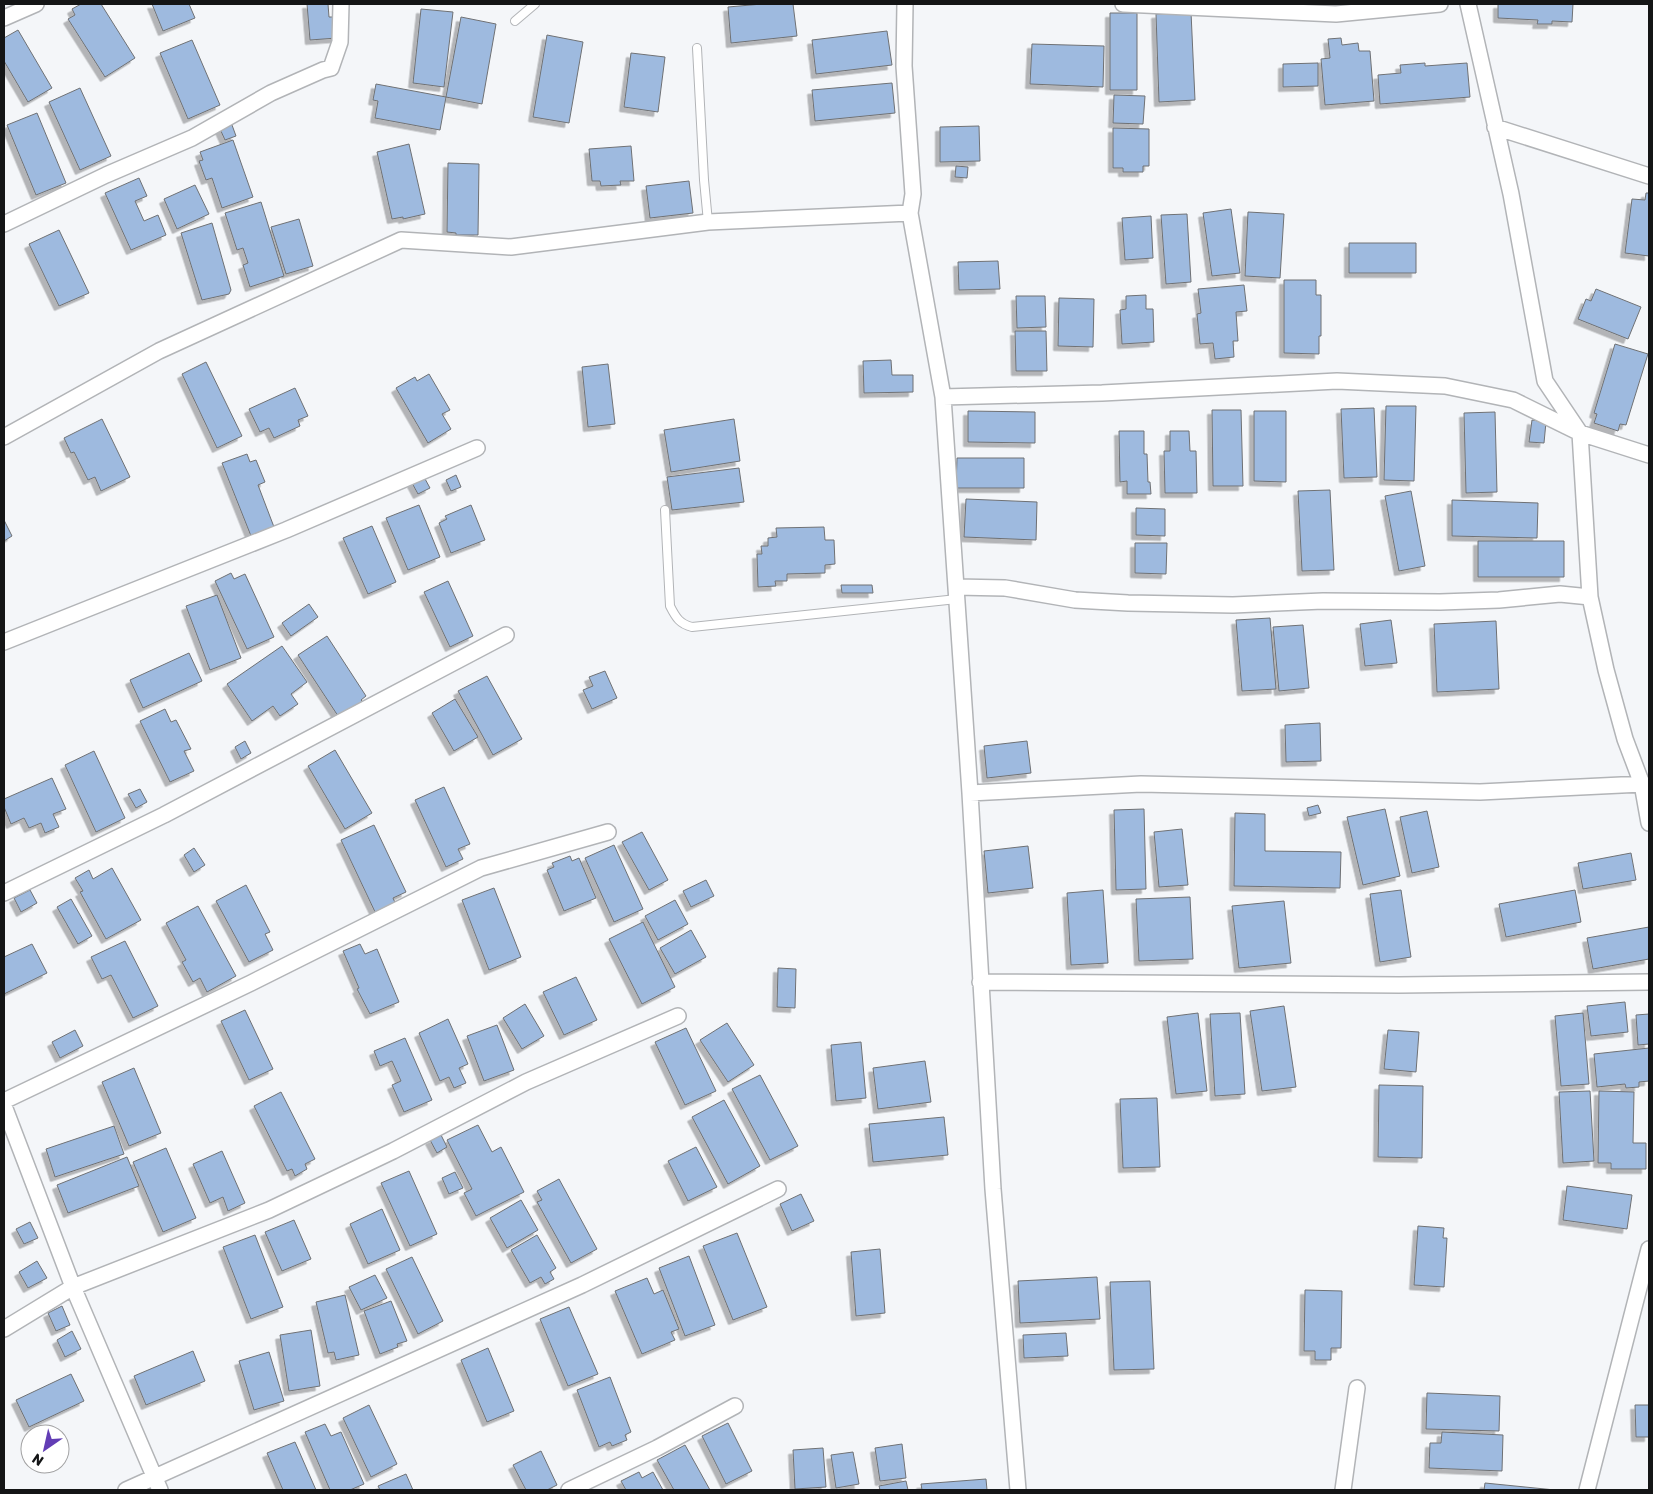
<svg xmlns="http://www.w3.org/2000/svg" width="1653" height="1494" viewBox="0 0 1653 1494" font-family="Rubik,sans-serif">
	<defs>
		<filter id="shadow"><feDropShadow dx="-4.5" dy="4.5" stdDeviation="0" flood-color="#0004"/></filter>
	</defs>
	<rect width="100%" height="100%" fill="#f4f6f9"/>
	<!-- building -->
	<path fill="#9ebadf" stroke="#6f7174" filter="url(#shadow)" d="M81,4H101L135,58L105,77L68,19L75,15L72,9Z
		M152,4H189L195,18L163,31Z
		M307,4H328L329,17H335L337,38L310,40Z
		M762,4H793L797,36L731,43L728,7Z
		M1498,4H1573L1572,22L1552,21V24H1537L1538,20L1498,18Z
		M421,9L453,12L444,87L413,83Z
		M1191,12L1195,100L1159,102L1156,14Z
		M1110,13H1137V90H1110Z
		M461,17L496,24L482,104L446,97Z
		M18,30L52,88L28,102L4,61V38Z
		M887,31L892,65L816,74L812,40Z
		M547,35L583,42L569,123L533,117Z
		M1341,38L1342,45L1358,43L1359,51H1370L1374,101L1325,105L1321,59L1330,58L1328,39Z
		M192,40L220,105L188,119L160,53Z
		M1032,44L1104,46L1103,87L1030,84Z
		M631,53L665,57L658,112L624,107Z
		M1318,63V86L1283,87V64Z
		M1425,63V66L1467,63L1470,97L1380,104L1378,75L1401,73L1400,65Z
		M892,83L895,113L815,121L812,90Z
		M376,84L446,97L440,130L375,118L378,101L373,100Z
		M80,88L111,156L80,170L49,102Z
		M1114,95L1145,96L1143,124L1113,123Z
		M37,113L66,183L36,195L7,125Z
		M232,125L236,136L225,140L220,129Z
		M979,126L980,161L940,162V127Z
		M1113,128L1149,129V166H1143V172H1123V168H1113Z
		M233,140L253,197L222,208L212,178L206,180L199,161L203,160L200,152Z
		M409,144L425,214L403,219V217L392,219L377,152Z
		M631,146L634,181H620L621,185L601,186L600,181H592L589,149Z
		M448,163L479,164L478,235H456V233L447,232Z
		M956,166L968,167L967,178L955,177Z
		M139,178L147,196L135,201L144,221L158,215L166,235L131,250L105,193Z
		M689,181L693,213L650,218L646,186Z
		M195,185L209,214L177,229L164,199Z
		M1646,193H1649V256L1625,253L1632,199L1645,200Z
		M261,202L284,276L250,287L243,265L248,263L243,248L237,250L225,213Z
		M1231,209L1240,273L1212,276L1203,213Z
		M1248,212L1284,214L1280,278L1245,276Z
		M1187,214L1191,282L1166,284L1161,215Z
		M1151,216L1153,258L1125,260L1122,218Z
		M299,219L313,266L286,274L271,227Z
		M212,223L231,290L229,294L202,300L181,233Z
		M59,230L89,293L59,306L29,244Z
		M1349,243H1416V273H1349Z
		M998,261L1000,289L959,290L958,262Z
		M1284,280H1316V295H1321V336H1319V354L1284,353Z
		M1244,285L1247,311L1236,312L1238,341H1233L1234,357L1215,359L1213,343L1200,344L1197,314L1201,313L1198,289Z
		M1596,289L1641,307L1628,339L1578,319L1586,299L1591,301Z
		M1146,295V309H1153L1154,342L1122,344L1120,310L1126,309V296Z
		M1016,296H1045L1046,327L1017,328Z
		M1059,298L1094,299L1093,347L1058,346Z
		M1015,331H1046L1047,371H1016Z
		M1615,344L1648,354L1626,425L1620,424L1618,431L1594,423L1597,414L1594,413Z
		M891,360L892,375H913V392L864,393L863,361Z
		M206,362L242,436L217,448L182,374Z
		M608,364L615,424L588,427L582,367Z
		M429,374L450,410L442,414L451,429L428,443L396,388L415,377L417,381Z
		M295,388L308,416L298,420L300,426L274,438L269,428L260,432L249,409Z
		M1386,406H1416L1414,481L1384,480Z
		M1374,408L1377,477L1344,478L1341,409Z
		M1212,410H1241L1243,486H1213Z
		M968,411L1035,412V443L968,442Z
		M1254,411H1286V482L1254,481Z
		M1495,412L1497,492L1466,493L1464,413Z
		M102,419L130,477L101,491L95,477L88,480L74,452L71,453L64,438Z
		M734,419L740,461L671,472L664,430Z
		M1532,420L1546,422L1544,443L1529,442Z
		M1119,431H1144V454H1147L1148,482H1150L1151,494H1127V481L1120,482Z
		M1170,431H1189L1190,451H1196L1197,493H1165L1164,451H1170Z
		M247,454L250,462L256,460L265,482L258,485L274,527L251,536L222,463Z
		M957,458H1024V488H956Z
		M739,468L744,502L672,510L667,477Z
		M456,475L461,487L451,491L446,480Z
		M424,477L430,488L418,494L412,483Z
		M1330,490L1334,570L1302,571L1298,491Z
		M1411,491L1425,566L1399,571L1385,496Z
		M966,499L1037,502L1036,540L964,537Z
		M1452,500L1538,503L1537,538L1452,536Z
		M419,505L440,557L408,570L386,518Z
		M471,505L485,540L451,553L439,523L447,519L445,516Z
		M1136,508L1165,509V536L1136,535Z
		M4,520L12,536L4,541Z
		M372,526L396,582L368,594L343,538Z
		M824,527L825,540H834L835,564L825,565V573L787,574V581H775L776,586L758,587L757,554H762L761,546H768V538L777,537L776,528Z
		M1478,541H1564V577H1478Z
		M1135,543H1167L1166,574L1135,573Z
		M231,573L234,579L245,574L274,637L247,649L215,581Z
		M448,581L473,636L450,647L424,592Z
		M841,585H872L873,593H842Z
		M217,595L241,658L210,670L186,606Z
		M309,604L318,617L291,636L282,623Z
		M1270,618L1276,689L1242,691L1236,620Z
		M1391,620L1397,663L1365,666L1360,624Z
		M1496,621L1499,689L1437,692L1434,624Z
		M1303,625L1309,688L1279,691L1273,627Z
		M327,636L366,696L361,700L364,703L340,719L298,655Z
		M282,646L307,682L291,694L298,704L280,716L273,706L252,721L227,684Z
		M189,653L202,681L143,708L130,680Z
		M605,671L617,698L592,709L583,690L593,686L589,677Z
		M487,676L522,739L493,755L458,691Z
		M455,699L478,737L454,751L432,713Z
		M165,709L171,722L176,720L191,749L184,751L194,771L170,782L140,721Z
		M1320,723L1321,761L1286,762L1285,725Z
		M245,741L251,753L241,759L235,747Z
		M1027,741L1031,773L987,778L984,746Z
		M335,750L372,813L345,829L308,766Z
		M94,751L125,818L96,832L65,765Z
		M52,778L66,809L53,814L59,827L45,833L41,823L29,828L24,818L11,824L4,807V799Z
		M444,787L470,844L458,849L463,859L446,867L415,800Z
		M140,789L147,802L136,808L128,794Z
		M1318,805L1321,813L1309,816L1307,808Z
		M1144,809L1146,889L1116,890L1114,810Z
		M1385,809L1400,876L1363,885L1347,817Z
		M1427,811L1439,867L1412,873L1400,817Z
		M1235,813L1265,814V851L1341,852L1340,888L1234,886Z
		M374,825L406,892L393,898L396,905L376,914L341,840Z
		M1182,829L1188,885L1159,887L1154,832Z
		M642,832L668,880L649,890L622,842Z
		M614,845L643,909L614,922L585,858Z
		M1028,846L1033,888L988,893L984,851Z
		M194,848L205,865L194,872L184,855Z
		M1631,853L1636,880L1583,889L1578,863Z
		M570,856L572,861L579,858L596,898L564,911L547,870L554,867L552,863Z
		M112,868L141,920L106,939L80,892L83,891L75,878L89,870L93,879Z
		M706,880L714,896L691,907L683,891Z
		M246,885L270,932L265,934L273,950L249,962L216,901Z
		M494,888L521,957L489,970L462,900Z
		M30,890L37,903L21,912L14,898Z
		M1103,890L1108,963L1071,965L1067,893Z
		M1401,890L1411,957L1380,962L1370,894Z
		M1575,890L1581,922L1506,937L1499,904Z
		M1190,897L1193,959L1139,961L1136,899Z
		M71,899L92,936L78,944L57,907Z
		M675,900L688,924L658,940L645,916Z
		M1284,901L1291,963L1239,968L1232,906Z
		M198,906L236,976L207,992L200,978L193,982L182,962L186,960L166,923Z
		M643,922L675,987L642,1004L609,939Z
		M1649,927V959L1593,969L1587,938Z
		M691,930L706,957L675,974L660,948Z
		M125,941L158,1006L133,1018L111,975L102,979L91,957Z
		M32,944L47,973L4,994V957Z
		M360,944L365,954L377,949L399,1002L370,1014L357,989L359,988L343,951Z
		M778,968L796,969L795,1008L777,1007Z
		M576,977L597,1020L564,1035L543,992Z
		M1625,1002L1628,1032L1591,1036L1587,1006Z
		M525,1004L544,1036L522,1049L503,1018Z
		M1284,1006L1296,1087L1262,1091L1250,1011Z
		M245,1010L273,1069L249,1080L221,1021Z
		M1198,1013L1207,1091L1176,1094L1167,1017Z
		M1240,1013L1245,1094L1215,1096L1210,1014Z
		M1583,1013L1589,1084L1561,1086L1555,1016Z
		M1649,1014V1044L1638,1045L1636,1015Z
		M448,1019L468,1064L459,1068L466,1083L454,1088L449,1077L440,1081L419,1033Z
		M727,1023L754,1065L728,1082L700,1040Z
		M497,1025L514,1070L484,1081L467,1036Z
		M686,1028L716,1091L685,1105L655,1042Z
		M75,1030L83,1046L60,1058L52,1042Z
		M1388,1030L1419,1032L1416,1072L1384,1069Z
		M405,1038L432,1100L404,1112L392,1085L401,1081L392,1061L380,1066L374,1051Z
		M861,1042L866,1098L836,1101L831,1045Z
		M1649,1048V1081L1639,1082V1087L1626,1088L1625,1084L1597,1087L1594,1054Z
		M925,1061L931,1102L878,1109L873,1068Z
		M134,1068L161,1133L129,1146L102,1082Z
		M760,1075L798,1146L770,1160L732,1089Z
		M1379,1085L1423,1086L1422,1158L1378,1157Z
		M1590,1091L1594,1161L1563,1163L1559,1092Z
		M1599,1091L1634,1092L1633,1143H1646V1169H1611V1163H1598Z
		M281,1092L315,1159L305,1164L307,1169L295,1176L292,1169L287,1171L254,1106Z
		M1157,1098L1160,1167L1123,1168L1120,1099Z
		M724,1100L760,1166L728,1184L692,1117Z
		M944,1117L948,1155L873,1162L869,1124Z
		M478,1125L492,1152L501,1147L524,1192L476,1216L464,1193L472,1189L447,1140Z
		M114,1126L124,1154L55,1177L46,1149Z
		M441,1135L447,1147L437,1153L430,1140Z
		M696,1147L717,1187L688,1201L668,1161Z
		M166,1148L196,1218L163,1232L133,1162Z
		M222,1151L245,1203L228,1211L223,1197L210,1203L193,1164Z
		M127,1157L139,1186L68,1213L57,1185Z
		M409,1171L437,1234L410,1246L381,1183Z
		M455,1172L463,1188L449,1194L442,1178Z
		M559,1179L597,1249L571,1263L537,1202L542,1200L537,1191Z
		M1567,1186L1632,1195L1627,1229L1563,1220Z
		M801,1194L814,1221L792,1231L780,1204Z
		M521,1200L538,1230L507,1248L490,1218Z
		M382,1209L400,1250L368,1264L350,1224Z
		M294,1220L311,1259L282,1271L265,1232Z
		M30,1222L38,1238L24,1244L16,1229Z
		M1418,1226L1444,1228L1443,1238H1447L1444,1287L1414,1285Z
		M737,1233L767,1307L733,1320L703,1246Z
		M255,1235L283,1307L251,1319L223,1247Z
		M537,1235L556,1268L550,1272L554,1279L545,1284L541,1277L530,1283L511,1250Z
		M880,1249L885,1313L856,1316L851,1252Z
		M689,1256L715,1325L685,1336L659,1268Z
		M412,1257L443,1321L418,1334L386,1269Z
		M37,1261L47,1278L28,1288L19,1272Z
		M375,1275L387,1298L361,1310L349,1287Z
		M1097,1277L1100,1319L1020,1323L1018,1281Z
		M647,1278L654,1294L663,1290L679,1329L671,1332L675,1340L642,1354L615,1291Z
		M1150,1281L1154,1369L1114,1370L1110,1282Z
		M1305,1290L1342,1291L1341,1348H1331V1360H1315V1351H1304Z
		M345,1295L359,1355L336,1360L334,1352L328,1353L316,1302Z
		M391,1301L407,1341L397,1344L398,1347L380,1354L364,1311Z
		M62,1306L70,1325L56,1331L48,1313Z
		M569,1307L598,1374L568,1386L540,1319Z
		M311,1330L320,1386L289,1391L280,1335Z
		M72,1331L81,1349L65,1357L57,1340Z
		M1066,1333L1068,1356L1024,1358L1023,1335Z
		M488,1348L514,1411L487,1422L461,1360Z
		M193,1351L205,1381L146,1405L134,1376Z
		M269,1352L284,1401L254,1410L239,1361Z
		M71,1374L84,1401L29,1427L16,1400Z
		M610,1377L631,1432L625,1435L627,1440L612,1446L610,1442L599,1447L577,1390Z
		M1427,1393L1500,1396L1499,1431L1426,1429Z
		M369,1405L397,1464L371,1477L343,1418Z
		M1635,1405H1649V1437H1636Z
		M728,1423L752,1471L726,1484L702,1436Z
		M325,1424L331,1436L341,1432L364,1484L350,1490H330L305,1432Z
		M1442,1432L1503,1435L1502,1471L1429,1468L1430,1443H1441Z
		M295,1442L316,1490H283L267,1453Z
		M902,1444L906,1478L880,1481L875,1448Z
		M685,1445L710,1490H674L657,1460Z
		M823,1448L826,1487L795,1489L793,1450Z
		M541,1451L557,1485L547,1490H526L513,1465Z
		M853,1452L859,1484L836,1488L831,1455Z
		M639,1472L642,1478L653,1472L663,1490H626L621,1481Z
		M406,1474L413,1490H380L378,1486Z
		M986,1479L987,1490H922L921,1484Z
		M906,1481L908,1490H880L879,1486Z
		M1485,1483L1555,1490H1484Z"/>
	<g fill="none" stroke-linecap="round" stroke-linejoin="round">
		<!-- lane casing -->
		<g stroke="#b2b4b7" stroke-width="10">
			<path id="lane" d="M515,21L535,4
				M697,48L704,180L708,222
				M665,510L670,606C676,618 680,624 692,627L957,599"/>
		</g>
		<!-- street casing -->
		<g stroke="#b2b4b7" stroke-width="18">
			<path id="street" d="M905,4L904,66L913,194L910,213L943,397L970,793L993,1189L1018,1490
				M1123,4L1336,14L1440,4
				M1468,4L1511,194L1545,381L1580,433L1590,597L1606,670L1625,739L1642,784L1649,823
				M4,18L36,4
				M1495,127L1649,176
				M4,224L106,175L192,138L271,93L323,70L331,68L340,42L341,4
				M943,397L1102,393L1337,381L1445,386L1513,400L1580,433L1649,455
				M4,437L159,351L401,240L511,247L708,222L910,213
				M956,587L1005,588L1075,600L1128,603L1233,605L1323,601L1440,602L1499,600L1560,594L1590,597
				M4,642L286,530L477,448
				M970,793L1141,784L1480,792L1642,784L1649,785
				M4,893L164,815L506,635
				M980,982L1399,985L1649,982
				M4,1101L251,983L481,868L608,832
				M4,1106L73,1287L160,1490
				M4,1329L73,1287L269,1210L393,1151L526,1082L678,1016
				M126,1490L582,1285L778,1189
				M569,1490L657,1448L735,1406
				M1343,1490L1357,1388
				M1587,1490L1649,1249"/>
		</g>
		<!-- lane -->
		<use href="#lane" stroke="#fff" stroke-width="8"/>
		<!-- street -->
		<use href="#street" stroke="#fff" stroke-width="15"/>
	</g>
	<!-- border -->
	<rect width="1653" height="1494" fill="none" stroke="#141516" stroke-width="10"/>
	<!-- north arrow -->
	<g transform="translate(45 1449) rotate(214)"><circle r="24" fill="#ffffff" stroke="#a1a1a2"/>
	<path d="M0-4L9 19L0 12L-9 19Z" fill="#623db5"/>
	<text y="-8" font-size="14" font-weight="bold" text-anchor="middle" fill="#141516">N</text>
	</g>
</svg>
